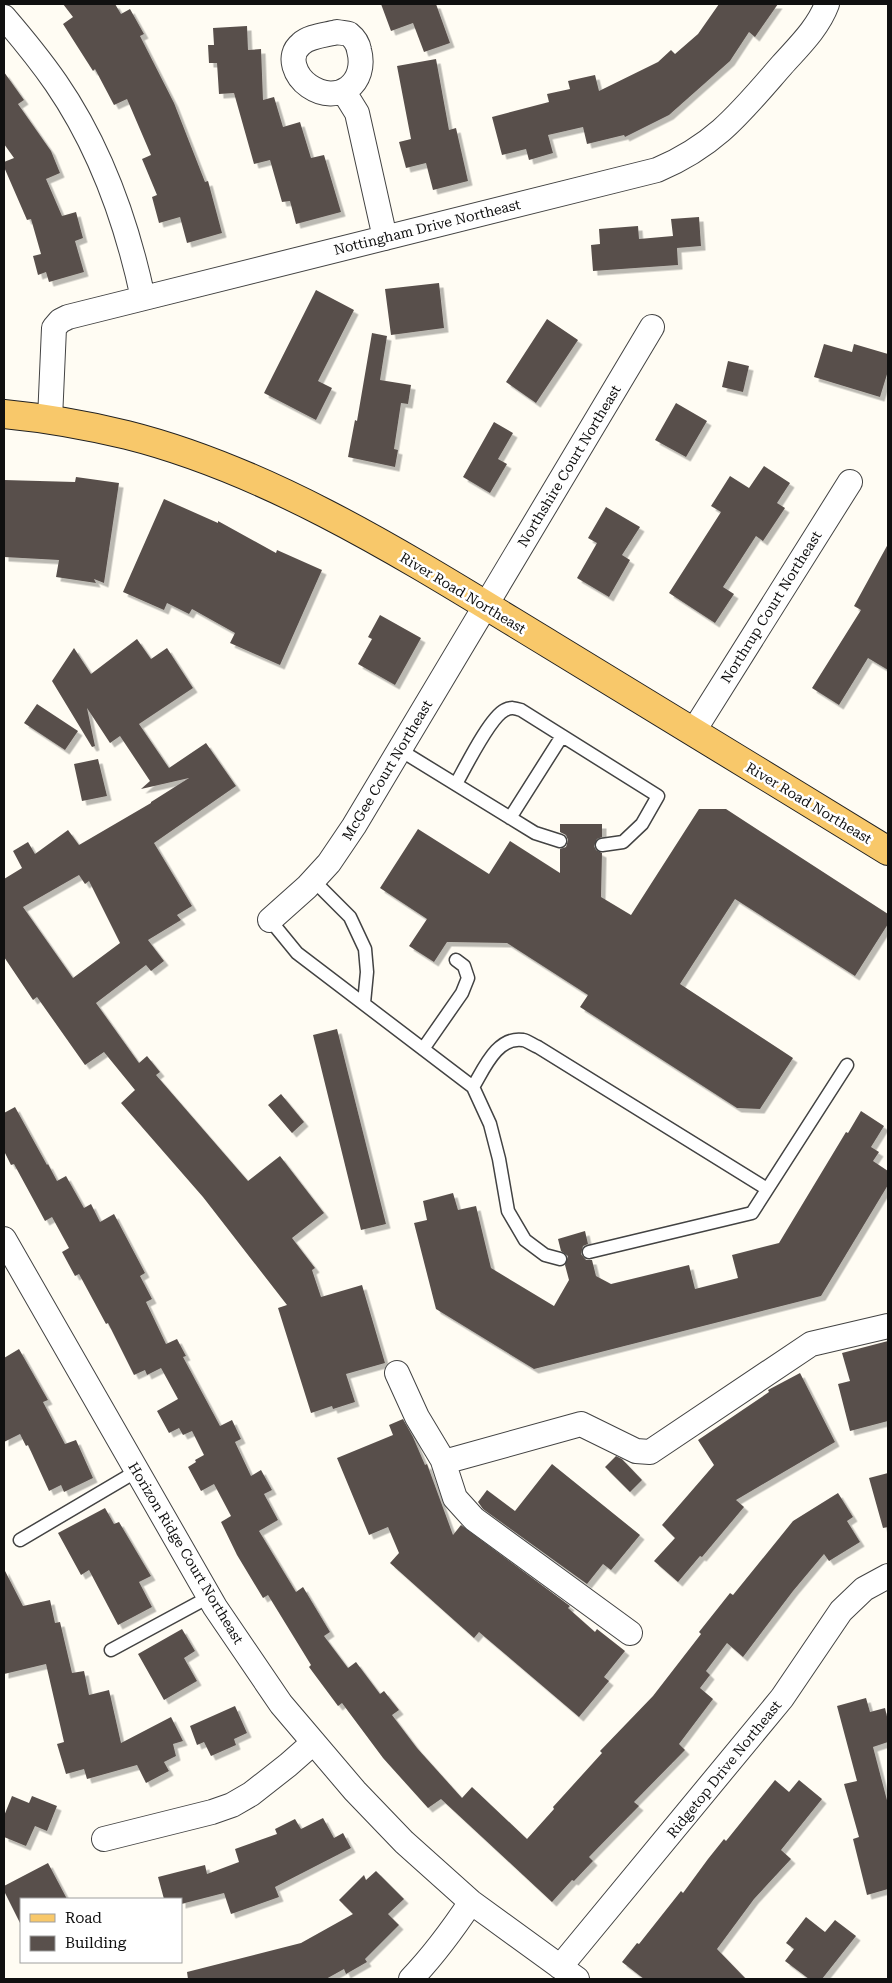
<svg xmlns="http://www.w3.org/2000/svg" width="892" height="1983" viewBox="0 0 892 1983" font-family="'Roboto Serif',serif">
	<defs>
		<filter id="shadow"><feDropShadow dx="4.5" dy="4.5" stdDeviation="0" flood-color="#0004"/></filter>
	</defs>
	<rect width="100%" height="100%" fill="#fffcf3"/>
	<!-- building -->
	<path fill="#59504c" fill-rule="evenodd" filter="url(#shadow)" d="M63,4H115L121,14L130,9L144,34L140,36L174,103L205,182L208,181L222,233L187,243L180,217L159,223L152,197L157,195L142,159L151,155L127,99L114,105L95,69L93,71L63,24L73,17Z
		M381,4H436L450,43L424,52L413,23L391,31Z
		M719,4H778L755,37L749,32L730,61L669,115L625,137L624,135L587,144L583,127L548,135L553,153L529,160L526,149L502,155L492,117L549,102L547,94L570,89L568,81L595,75L599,91L658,62L671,50L675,54L698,34Z
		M247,26L248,50L261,49L263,100L274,97L283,127L300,122L311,158L324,155L341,212L296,224L290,201L282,202L270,160L254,164L234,93L219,94L217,63H209L208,45H214L213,28Z
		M436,59L449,130L456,128L468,181L433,190L426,163L406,168L399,142L411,139L397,66Z
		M4,72L24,100L18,104L51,151L60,173L46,179L62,216L76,212L83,238L75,241L84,272L49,282L46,272L38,275L33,256L41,254L31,219L27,220L4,167V162L14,158L4,144Z
		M699,217L701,246L677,248L678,265L593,271L591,245L600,244L599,229L638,226L639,239L673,236L671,219Z
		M439,283L444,328L391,335L385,289Z
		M316,290L354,310L318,381L332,388L316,420L264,393Z
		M547,319L578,340L536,403L506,382Z
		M372,333L387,336L380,380L411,385L408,404L401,403L394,449L398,450L395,467L348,457L355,420L357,421Z
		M824,344L852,352L854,344L888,354V371L880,397L814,377Z
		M728,361L749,366L743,392L722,387Z
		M676,403L707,421L686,457L655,440Z
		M494,422L513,433L498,459L507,464L490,493L463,477Z
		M764,466L790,483L777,503L785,508L763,541L756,536L723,587L734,594L715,623L669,593L721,512L711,506L730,476L749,488Z
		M76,477L119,483L104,583L94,579L96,583L56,577L59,560L4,557V480L75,482Z
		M164,499L218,523V521L276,553L277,550L322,570L280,665L230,643L235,633L192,609L189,614L167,603L164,610L123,592Z
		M606,507L640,527L622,555L630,560L609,597L577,578L597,543L588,538Z
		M888,544V670L868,658L839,705L812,688L861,610L854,606Z
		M380,615L421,638L395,685L358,664L372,639L368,637Z
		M137,639L151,659L167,648L193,688L139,724L169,768L206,743L236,786L154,843L192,906L177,915L181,920L148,940L164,961L151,971L146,965L96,1003L139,1063L147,1056L160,1072L156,1075L248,1181L280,1156L324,1213L292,1238L315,1268L312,1270L321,1297L362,1285L385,1363L346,1374L355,1402L333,1409L332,1406L311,1413L278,1308L287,1305L203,1197L121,1103L135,1090L104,1052L85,1065L37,997L33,1000L4,957V879L22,868L13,851L28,842L35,854L68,830L79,845L151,803V802L189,778L141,789L150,781L120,736L110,743L87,708L95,746L92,747L52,681L74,648L91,674ZM79,875L85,884L89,881L120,943L73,978L23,907Z
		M37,704L78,731L65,750L24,723Z
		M98,759L107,796L82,801L74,764Z
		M699,809H726L888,914V924L855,976L735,899L680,984L793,1058L760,1109L737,1108L580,1007L588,995L507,943L447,942L434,962L409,946L427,919L380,888L418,829L489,874L510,841L560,873V849L566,847L568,840L566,835L560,832V824H602V837L597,839L594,846L596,850L602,853L601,897L631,915Z
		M337,1029L386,1224L361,1230L313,1035Z
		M281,1094L304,1122L292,1133L268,1105Z
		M15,1107L47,1165L48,1164L57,1181L66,1176L84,1208L91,1204L100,1222L114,1214L145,1273L140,1276L152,1299L146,1302L166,1344L177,1339L186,1356L183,1357L220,1426L232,1420L241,1439L235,1442L251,1476L261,1470L272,1490L264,1494L278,1520L259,1531L296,1592L303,1587L330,1632L324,1636L348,1668L356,1662L380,1694L384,1691L399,1710L392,1715L417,1748L462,1798L472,1787L527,1839L554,1809L553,1807L602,1753L600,1751L653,1696L701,1634L699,1632L730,1593L733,1595L793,1521L838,1493L853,1517L847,1521L860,1542L829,1561L824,1554L793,1591L743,1657L727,1643L706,1671L710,1675L700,1688L713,1699L679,1744L685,1750L634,1802L639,1806L589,1857L593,1861L574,1881L572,1880L552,1902L441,1799L428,1808L383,1758L342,1703L338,1706L309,1667L311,1665L268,1595L263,1598L237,1555L221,1522L231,1516L214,1484L201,1491L188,1467L196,1462L195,1460L204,1455L192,1431L183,1435L179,1428L169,1433L157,1411L178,1399L161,1368L147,1375L145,1370L134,1375L108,1323L106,1324L79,1274L75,1276L62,1252L69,1248L52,1217L45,1221L14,1164L11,1165L4,1151V1113Z
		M861,1111L884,1126L871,1147L879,1152L873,1161L888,1171V1185L821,1296L534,1369L436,1309L414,1223L427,1220L423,1201L453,1193L458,1210L476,1206L491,1268L554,1306L569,1280L565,1265L568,1256L561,1251L558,1239L585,1231L588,1244L583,1246L581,1254L586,1260H592L596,1276L611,1284L689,1265L695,1289L738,1278L732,1255L779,1243L846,1132L848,1133Z
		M888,1341V1421L850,1431L838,1384L850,1381L842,1353Z
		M19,1349L48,1400L43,1402L65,1444L76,1440L93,1478L64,1492L61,1485L49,1491L28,1445L26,1446L20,1434L4,1442V1358Z
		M800,1373L835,1442L736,1500L744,1507L702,1557L700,1556L678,1582L654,1561L675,1538L662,1525L714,1465L698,1440L769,1392L768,1390Z
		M403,1419L413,1437L425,1465L427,1464L453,1535L461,1525L570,1606L568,1608L595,1632L597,1629L625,1651L604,1677L609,1681L579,1717L479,1632L474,1638L390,1563L399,1553L388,1527L369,1535L337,1458L393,1435L389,1425Z
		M616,1456L622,1459L642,1480L630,1492L605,1467Z
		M552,1464L640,1535L611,1570L603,1564L587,1584L483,1509L478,1502L487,1490L515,1511Z
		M888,1473V1527L883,1528L869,1478Z
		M105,1508L114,1524L119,1522L151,1576L139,1582L152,1607L118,1625L89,1570L81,1575L58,1533Z
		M4,1569L23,1606L50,1600L55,1623L60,1622L72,1673L84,1671L89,1695L109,1690L121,1743L171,1717L183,1741L173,1744L176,1756L164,1762L169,1771L146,1783L137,1765L87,1779L84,1769L66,1774L57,1744L64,1742L46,1664L4,1674Z
		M182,1629L195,1651L184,1658L197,1681L164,1700L138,1654Z
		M866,1698L870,1712L885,1708L888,1721V1742L873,1747L888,1804V1889L867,1895L853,1839L859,1837L844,1784L857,1781L837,1706Z
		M235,1706L247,1733L234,1739L236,1745L211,1756L204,1742L197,1745L190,1726Z
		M775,1780L789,1792L799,1780L822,1799L781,1850L791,1859L754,1899L717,1949L746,1979H644L622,1962L637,1943L639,1944L681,1891L683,1893L708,1859L724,1839L726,1841Z
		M12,1796L29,1803L32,1796L57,1806L47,1831L35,1826L26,1846L4,1837V1816Z
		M323,1818L334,1838L343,1833L351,1848L275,1887L279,1897L231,1914L224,1893L181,1904V1899H164L158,1877L205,1865L207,1874L239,1862L235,1849L277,1834L275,1829L295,1819L301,1829Z
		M48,1863L67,1899H21V1925L4,1891V1886Z
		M376,1871L404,1899L388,1914L399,1925L365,1959L367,1962L346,1974L344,1969L326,1979H188L187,1972L301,1943L353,1914L339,1900L364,1875L366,1880Z
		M806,1917L825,1932L835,1920L856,1936L822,1979H809L785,1961L794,1949L786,1943Z"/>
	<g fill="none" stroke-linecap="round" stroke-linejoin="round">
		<!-- lane casing -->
		<g stroke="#434343" stroke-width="15">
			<path id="lane" d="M400,750L535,833L560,841
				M456,784C465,768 490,717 505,710C511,707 515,708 521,710L658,796L642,824L623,842L602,845
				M510,818L562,736
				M313,880L350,917L365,949L367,972L364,1003
				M270,920L297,953L473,1087L490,1124L499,1159L508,1211L525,1240L545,1255L560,1259
				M423,1049L462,993L468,978L464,966L456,960
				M473,1087C484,1069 497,1036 523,1040C528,1041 533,1045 538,1047L767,1189
				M589,1252L752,1213L847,1065
				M20,1540L137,1471
				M111,1650L209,1597"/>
		</g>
		<!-- street casing -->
		<g stroke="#434343" stroke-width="26">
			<path id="street" d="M4,17C22,38 40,60 56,83C100,147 127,223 143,298
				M337,32C341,33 346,33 349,34C354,38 358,44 359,50C368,83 338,106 309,86C296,77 286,56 301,44C309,36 327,35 337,32Z
				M344,92L357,113L385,238
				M50,419L54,328L60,321L68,317L657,170C716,145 741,112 782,65C799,46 818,28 827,4
				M693,732L850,482
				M270,920L307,887L329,863L354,826L652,327
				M4,1239L215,1607L281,1704L355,1791L404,1842L471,1902L577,1979
				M397,1373L417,1417L444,1462L581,1424L636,1451L650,1452L811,1344L888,1326
				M443,1461L455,1498L474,1519L630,1633
				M104,1839L212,1812L232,1805L251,1794L288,1765L313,1743
				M560,1967L782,1698L841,1611L864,1589L888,1576
				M411,1979C434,1955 453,1929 471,1902"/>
		</g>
		<!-- primary casing -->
		<g stroke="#212121" stroke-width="30">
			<path id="primary" d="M4,414C45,418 86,425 127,435C278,473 419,565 551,645C664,714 776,782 888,851"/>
		</g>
		<!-- lane -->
		<use href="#lane" stroke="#fff" stroke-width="12"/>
		<!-- street -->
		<use href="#street" stroke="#fff" stroke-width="24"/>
		<!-- primary -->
		<use href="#primary" stroke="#f8c86a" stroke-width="28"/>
	</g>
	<g text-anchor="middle" stroke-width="5" stroke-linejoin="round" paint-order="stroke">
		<!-- street labels -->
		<g font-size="14" fill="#101010" stroke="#fff">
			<text transform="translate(427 227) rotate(-14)" y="5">Nottingham Drive Northeast</text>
			<text transform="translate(569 466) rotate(-59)" y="5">Northshire Court Northeast</text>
			<text transform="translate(463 593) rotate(31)" y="5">River Road Northeast</text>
			<text transform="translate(771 607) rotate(-58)" y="5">Northrup Court Northeast</text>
			<text transform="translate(387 770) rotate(-59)" y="5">McGee Court Northeast</text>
			<text transform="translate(809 803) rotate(31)" y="5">River Road Northeast</text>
			<text transform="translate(186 1553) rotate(59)" y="5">Horizon Ridge Court Northeast</text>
			<text transform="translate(724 1769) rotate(-51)" y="5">Ridgetop Drive Northeast</text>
		</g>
	</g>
	<!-- border -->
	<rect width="892" height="1983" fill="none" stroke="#101010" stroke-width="10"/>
	<!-- legend -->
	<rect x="20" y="1898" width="162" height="65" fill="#ffffff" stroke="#9f9f9f"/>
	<rect x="30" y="1914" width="25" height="8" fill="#f8c86a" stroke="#9f9f9f"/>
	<text x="65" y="1923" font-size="15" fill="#101010">Road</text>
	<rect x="30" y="1936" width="25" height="15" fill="#59504c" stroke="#9f9f9f"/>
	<text x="65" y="1948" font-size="15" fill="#101010">Building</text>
</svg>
